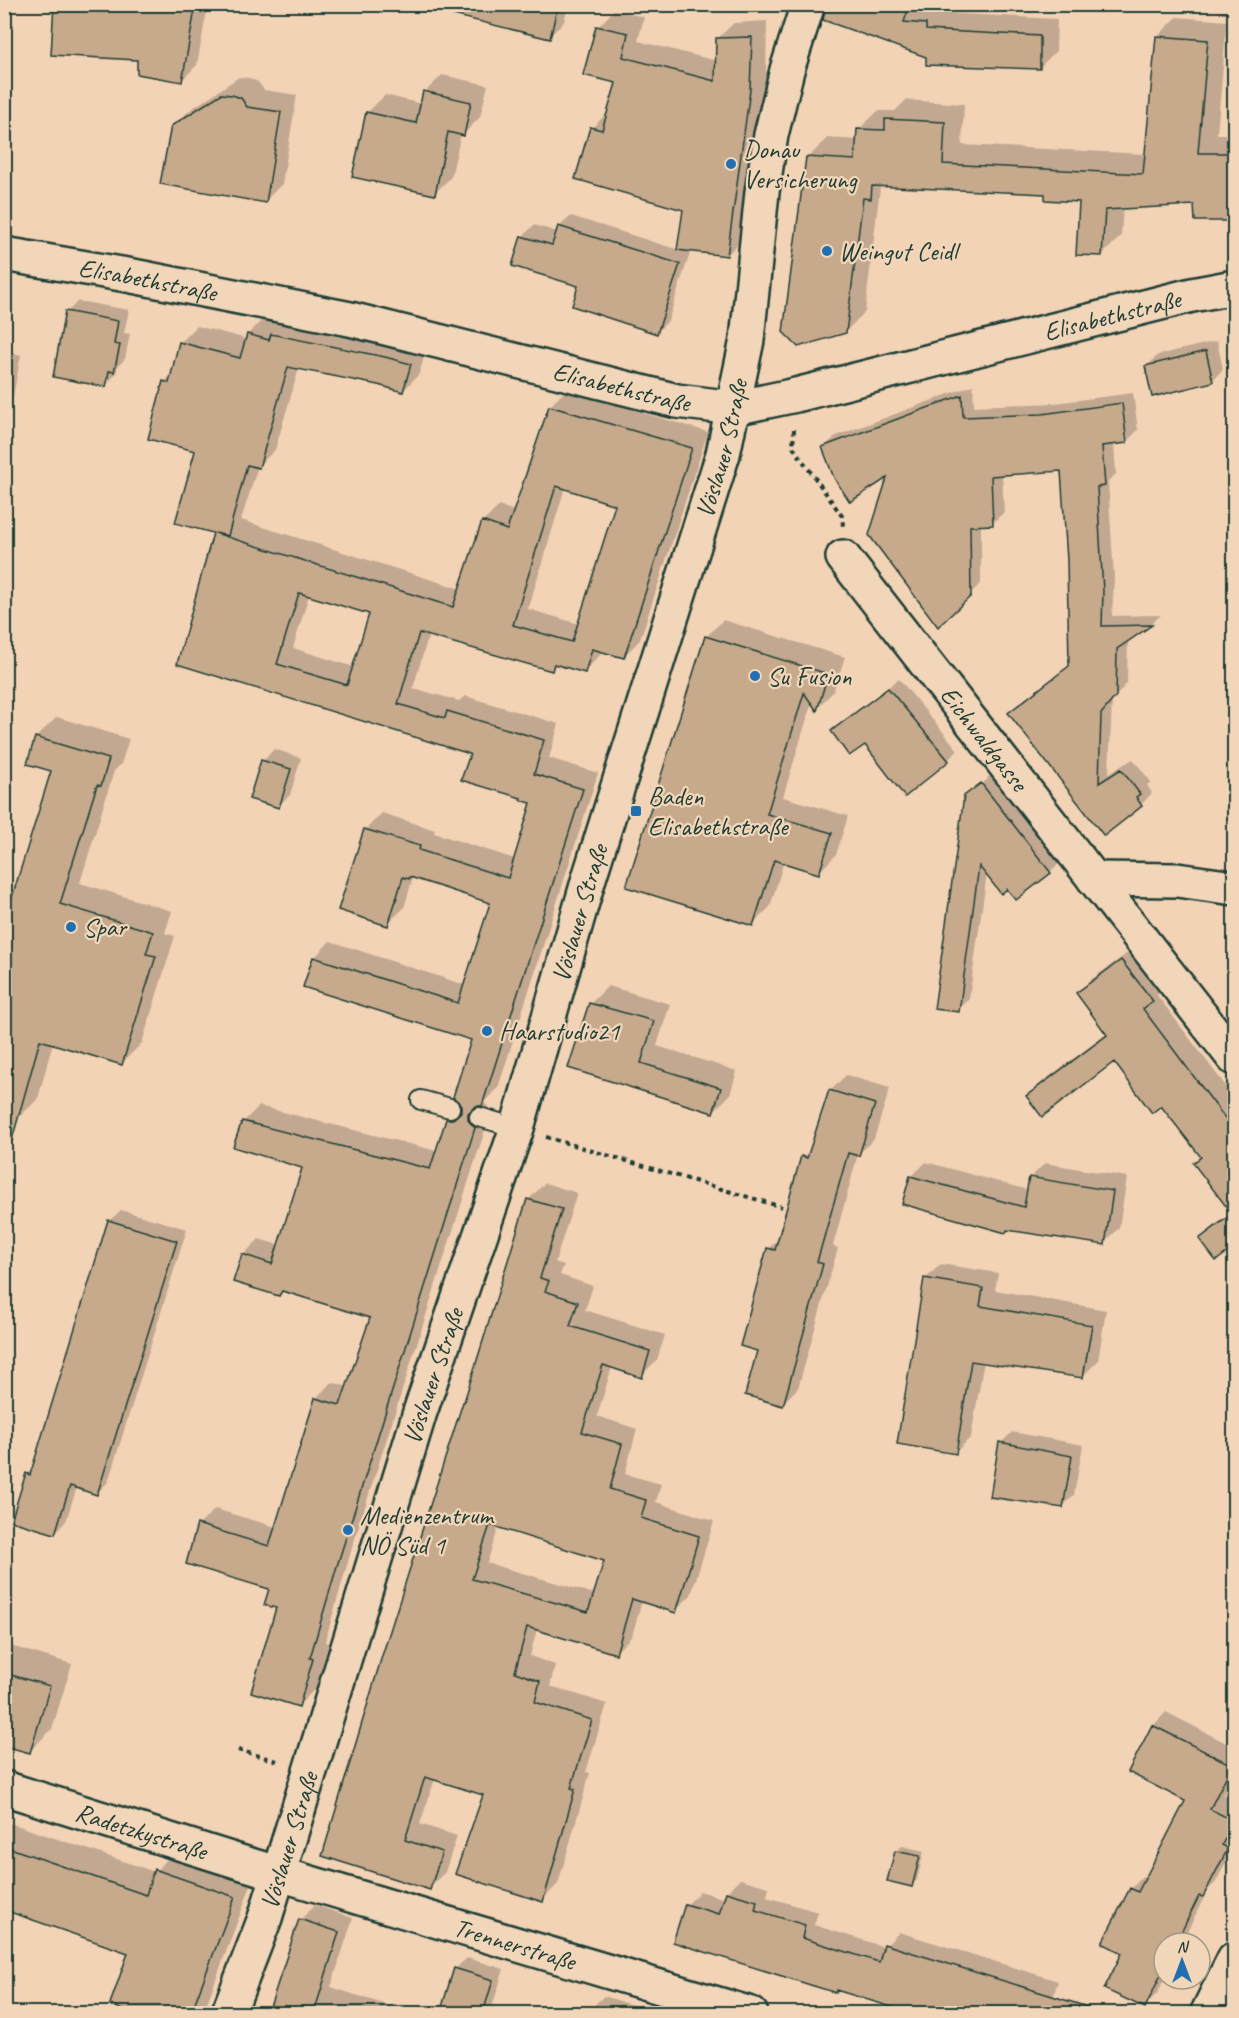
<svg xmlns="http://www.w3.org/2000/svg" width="1239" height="2018" viewBox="0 0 1239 2018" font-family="Caveat,sans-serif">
	<rect width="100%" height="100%" fill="#f3d3b5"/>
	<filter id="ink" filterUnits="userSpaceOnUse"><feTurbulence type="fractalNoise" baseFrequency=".0167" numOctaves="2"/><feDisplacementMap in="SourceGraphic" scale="12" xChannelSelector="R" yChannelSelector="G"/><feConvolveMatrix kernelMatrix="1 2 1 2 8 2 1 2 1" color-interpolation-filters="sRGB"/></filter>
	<g filter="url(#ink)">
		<!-- shadow -->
		<path fill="#0003" fill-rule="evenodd" d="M4,4H208L197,65L182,80L139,58L55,9Z
			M495,4H568L564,22L549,37Z
			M840,4H921L943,7L942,13L1057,19L1056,51L1039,68L926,55Z
			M614,10L644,17L638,41L717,61V39L734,23L767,21L766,73L743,239L727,255L681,250L690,253L668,321L657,332L580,285L522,237L534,225L558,232L559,227L571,216L679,250L685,209L592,128L608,112L617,82L598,27Z
			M1177,17L1227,21L1217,134H1234V213L1229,219L1195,204L1123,207L1121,236L1102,255L1081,200L1047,193L883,185L880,188L865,312L846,331L808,158L827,138L858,140V130L878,111H895L906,100L964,104L962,145L1146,154L1157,37Z
			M442,75L488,85L480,117L463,135L461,134L451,177L434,194L368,112L385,95L422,104L425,92Z
			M239,77L249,78L258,82L264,90L297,95L282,184L265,201L172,127L190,110Z
			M78,301L129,310L124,333L130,334L125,359L118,366L116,374L105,386L67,312Z
			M264,318L283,324L288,318L427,348L419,374L403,391L379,384L299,368L275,450L258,466L241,520L461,589L483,522L499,506L515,511L550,406L566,390L708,432L640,640L624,656L602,650L600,655L584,672L557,664L551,669L429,634L413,688L459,701L465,696L559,724L549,758L598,773L498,1088L484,1102L491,1111L352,1548L325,1642L329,1643L315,1689L299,1705L278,1607L271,1588L199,1525L215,1509L276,1527L316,1398L332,1382L348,1387L372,1317L284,1290L279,1294L243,1255L259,1239L279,1245L304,1167L243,1122L259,1106L437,1151L447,1119L462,1104L473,1039L314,958L330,941L465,985L492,902L413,877L404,908L387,924L340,909L366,829L382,813L435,830L434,833L515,859L533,802L522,797L471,753L179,663L215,532L197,450L164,382L173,374L181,342L197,326L247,339L248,334ZM565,488L616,504L579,624L528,609ZM309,595L371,613L354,667L293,648Z
			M1217,341L1223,369L1212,381L1147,366L1158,355Z
			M4,351L21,355L10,412L4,417Z
			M973,385L974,406L1055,403L1133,393L1138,430L1126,442L1114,443L1116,474L1108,481L1114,578L1112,616L1161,615L1151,624L1128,640L1127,683L1112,701L1109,773L1133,759L1151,782L1147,785L1152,793L1141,805L1104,834L1010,713L1021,702L1071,664L1068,560L1062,470L1002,474L1004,512L992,524H981V583L939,625L890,474L824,447L836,436Z
			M723,620L845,657L833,692L817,708L812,702L783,797L848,816L836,855L819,872L784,861L770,907L753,924L706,637Z
			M899,679L958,750L948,760L865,743L833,731L843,721Z
			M57,717L129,739L121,764L114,771L80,883L172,911L165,933L175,936L142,1043L122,1063L53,1042L38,1099L17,1119L53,770L29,763L36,737Z
			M274,749L301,758L290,795L278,806L263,761Z
			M993,773L1061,861L1050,872L1007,887L987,873L969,999L958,1010L965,797L974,788V790L988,779L987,778Z
			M1234,793V816H1232Z
			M1136,947L1166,986L1157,995L1234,1097V1245L1216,1259L1201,1239L1215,1225L1233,1212L1202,1156L1162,1104L1115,1060L1028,1096L1042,1082L1108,1033L1078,993L1092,979Z
			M608,986L670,1004L657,1046L737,1071L730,1095L713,1112L570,1067L591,1003Z
			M846,1075L890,1088L874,1139L858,1154L833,1246L838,1248L798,1388L782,1404L759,1350L768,1249L780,1237L803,1157L812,1148L830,1091Z
			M926,1162L1028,1190L1030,1178L1045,1163L1127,1177L1119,1228L1104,1243L1009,1228L1006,1231L904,1203L912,1176Z
			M545,1183L577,1193L555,1262L564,1265L560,1275L593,1286L585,1310L665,1335L657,1360L641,1376L612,1367L597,1416L637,1429L625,1474L661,1484L656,1502L714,1521L691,1595L675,1611L642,1601L632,1636L616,1652L537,1629L530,1656L555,1665L550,1686L607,1704L586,1772L590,1773L558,1884L542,1900L485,1794L435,1779L420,1824L457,1836L445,1872L429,1888L324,1855L529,1199ZM499,1526L605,1560L595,1594L487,1563Z
			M121,1210L187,1229L108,1482L97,1493L77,1487L66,1521L55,1533L27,1474L34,1468L109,1221Z
			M941,1264L998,1273L995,1290L1106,1310L1098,1361L1082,1377L984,1361L971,1437L956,1452L925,1279Z
			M1012,1432L1083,1445L1074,1495L1062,1507L1001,1443Z
			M4,1644L72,1664L52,1729L30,1751L4,1744Z
			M1166,1712L1234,1747V1772L1223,1795L1234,1801V1846L1216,1882L1207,1891L1182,1943H1164V1979L1158,1993L1144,2006L1124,1952L1131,1889L1144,1875L1148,1877L1187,1800L1153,1726Z
			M4,1821L155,1872L175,1851L254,1877L203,2014H125L130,1952L4,1909Z
			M902,1846L924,1851L917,1880L912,1885L896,1851Z
			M740,1879L769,1887L767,1897L818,1912L814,1925L885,1947L899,1932L1058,1981L1048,2014H917L838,1989L835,1991L687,1905L700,1891L725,1899L727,1892Z
			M315,1905L353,1918L331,1987L414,2014L270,2013L301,1919Z
			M467,1958L504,1969L490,2014H442L455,1969Z
			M604,1996L660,2014H588L589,2010Z"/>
		<!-- building -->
		<path fill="#c7aa8c" stroke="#1f3d34" stroke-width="1.5" fill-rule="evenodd" d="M54,4H196L182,82L137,74V60L51,55Z
			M450,4H558L550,39L449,14Z
			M826,4H910L904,22L926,24V30L1040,36V69L926,65V57L823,20Z
			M596,26L628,33L623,57L715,81L716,38L752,37L750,90L727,256L677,250L683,210L575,179L590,127L602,130L616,83L583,75Z
			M1156,36L1208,40L1198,153H1234V203H1229V221H1195L1194,205L1105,210L1102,256L1076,255L1079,202L1045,200V194L872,186L871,199L863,198L846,333L798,347L783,332L806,157L855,160L857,129L885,130V119L945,122L943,164L1143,174Z
			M423,91L471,102L464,136L448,132L435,195L352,177L366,112L416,123Z
			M221,94L232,95L241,98L247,107L281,112L266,203L160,184L171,126Z
			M558,226L680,264L657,334L572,306L578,286L512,266L521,236L552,245Z
			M65,311L118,321L114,344L120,345L114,372L109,371L106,387L53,377Z
			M247,334L269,340L271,334L385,357L411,364L403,392L378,385L288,367L259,468L247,465L228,536L215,533L453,607L482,521L507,530L549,406L692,448L624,658L592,649L585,673L554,664L552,671L419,633L398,704L445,718L447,711L544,740L534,774L583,789L482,1106H476L468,1113V1120L475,1128L337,1566L310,1658L313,1659L299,1707L251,1692L276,1608L264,1605L269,1589L186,1564L197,1524L269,1546L315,1398L340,1405L370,1318L282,1291L279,1296L233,1282L242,1254L272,1264L302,1168L233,1147L242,1121L430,1169L446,1119H453L461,1112V1105L453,1097L471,1040L303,987L313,957L458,1003L490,903L410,877L409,879L403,877L388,926L338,910L364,829L420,846L419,850L508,878L531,803L520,800L521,798L461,780L470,754L177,664L213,533L175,523L195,451L148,439L163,381L169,383L179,342L240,358ZM556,486L615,505L572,642L513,625ZM299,593L369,614L347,685L277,664Z
			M1206,351L1213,382L1152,397L1145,366Z
			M962,395L963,417L1042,414L1122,403L1127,443L1102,446L1105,486L1097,487L1103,591L1102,626L1152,625L1117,649L1116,696L1101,714L1099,783L1121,769L1140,794L1136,797L1142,806L1104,836L1008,713L1069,666L1067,560L1061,471L991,476L993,525L970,526L971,596L938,627L869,535L887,478L850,502L834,478L822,447Z
			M705,636L828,674L817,711L804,693L767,814L832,833L819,874L774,860L753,926L626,887Z
			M888,688L949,761L905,797L865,745L849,756L831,731Z
			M35,737L109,759L101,786L97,785L60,904L153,932L146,954L156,956L122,1065L40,1040L12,1140L4,1139V923L51,771L27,764Z
			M261,760L291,769L279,808L249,799Z
			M981,783L1051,873L1016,900L1007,889L1001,894L979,866L959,1012L934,1009L964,796Z
			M1121,960L1153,1001L1143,1009L1234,1130V1247L1216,1261L1199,1239L1232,1214L1193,1163L1201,1157L1161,1106L1152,1113L1114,1062L1042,1117L1026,1096L1107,1035L1076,993Z
			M589,1003L654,1021L641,1063L721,1088L713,1113L568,1068Z
			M829,1090L875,1104L859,1156L848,1153L817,1262L823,1264L783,1406L745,1395L757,1351L740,1346L767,1248L775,1250L801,1156L807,1158Z
			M910,1176L1024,1207L1029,1177L1113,1191L1105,1245L1007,1230L1006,1233L902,1204Z
			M527,1199L562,1209L540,1278L549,1281L545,1291L578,1302L570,1326L650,1351L642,1378L603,1365L582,1432L622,1444L610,1489L646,1500L641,1518L699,1536L676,1613L632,1599L616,1654L527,1627L515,1672L540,1681L535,1702L592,1720L571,1788L575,1789L543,1902L455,1874L483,1795L425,1777L405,1840L442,1852L430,1890L322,1856L382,1656L463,1402H464ZM490,1525L604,1561L588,1612L472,1579Z
			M108,1220L177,1241L97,1495L70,1486L55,1534L11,1521L26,1473L30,1475Z
			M924,1278L983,1288L980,1306L1092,1325L1083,1378L971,1361L956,1454L897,1444Z
			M999,1442L1072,1456L1063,1508L990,1497Z
			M4,1673L50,1686L30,1753L4,1746Z
			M1152,1725L1232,1765L1210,1809L1234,1821L1222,1845L1228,1848L1203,1897L1199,1896L1176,1943H1164V1968L1145,2008L1104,1989L1122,1953L1102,1943L1130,1888L1138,1892L1185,1801L1128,1772Z
			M4,1846L146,1895L154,1869L235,1897L191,2013H128L110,2004L128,1953L4,1910Z
			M895,1851L920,1856L912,1887L887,1881Z
			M726,1892L757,1901L755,1910L805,1925L802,1938L879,1962L884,1944L1088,2007L1087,2013H911L836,1990V1993L673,1942L685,1904L719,1914Z
			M299,1919L339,1932L314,2013H268Z
			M454,1968L493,1980L483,2013H440Z"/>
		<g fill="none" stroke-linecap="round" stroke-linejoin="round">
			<!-- lane casing -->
			<g stroke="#1f3d34" stroke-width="22">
				<path id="lane" d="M421,1100L450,1108
					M479,1117L517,1128"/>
			</g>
			<!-- street casing -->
			<g stroke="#1f3d34" stroke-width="38">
				<g id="street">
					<path id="s1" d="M4,254L133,276L350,319L677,401L734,408L796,395L1192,295L1234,287"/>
					<path id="s2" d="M843,557L1234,1058"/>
					<path d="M1094,879L1177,880L1234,888"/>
					<path id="s3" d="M4,1788L243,1863L751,2014"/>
					<path d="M1207,2014L1234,1959"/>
				</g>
			</g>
			<!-- secondary casing -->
			<g stroke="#1f3d34" stroke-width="38">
				<g id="secondary">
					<path id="s4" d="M228,2014L265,1918L420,1412L517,1128L589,878L723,454L747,340L762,192L771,135L787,70L808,4"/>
				</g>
			</g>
			<!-- path -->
			<path stroke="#1f3d34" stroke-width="4" stroke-dasharray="4.5 4.5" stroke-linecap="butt" d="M794,429L793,447L842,516L843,526
				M546,1137L782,1207
				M238,1750L281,1762"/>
			<!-- lane -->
			<use href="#lane" stroke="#f2d6b9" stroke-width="18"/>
			<!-- street -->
			<use href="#street" stroke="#f2d6b9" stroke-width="33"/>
			<!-- secondary -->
			<use href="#secondary" stroke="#f2d6b9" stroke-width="33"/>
		</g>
	</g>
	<!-- markers -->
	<g fill="#1f6fb2" stroke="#f2d6b9" stroke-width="2">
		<circle cx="731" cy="164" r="6"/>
		<circle cx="827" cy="251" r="6"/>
		<circle cx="755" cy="676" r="6"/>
		<rect x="630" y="805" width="12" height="12" rx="3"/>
		<circle cx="71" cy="927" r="6"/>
		<circle cx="487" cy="1031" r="6"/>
		<circle cx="348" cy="1530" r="6"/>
	</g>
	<g text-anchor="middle" stroke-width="4.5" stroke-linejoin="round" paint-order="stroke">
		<!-- poi labels -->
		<g font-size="26" fill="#1f3d34" stroke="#f2d6b9" text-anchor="start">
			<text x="743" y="158">Donau<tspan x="743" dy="30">Versicherung</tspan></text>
			<text x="839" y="260">Weingut Ceidl</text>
			<text x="767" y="685">Su Fusion</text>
			<text x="648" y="805">Baden<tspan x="648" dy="30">Elisabethstraße</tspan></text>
			<text x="83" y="936">Spar</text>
			<text x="499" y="1040">Haarstudio21</text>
			<text x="360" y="1524">Medienzentrum<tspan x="360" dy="30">NÖ Süd 1</tspan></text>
		</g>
		<!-- street labels -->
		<g font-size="26" fill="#1f3d34" stroke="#f2d6b9">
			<text dy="9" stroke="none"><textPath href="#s1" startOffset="146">Elisabethstraße</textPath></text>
			<text dy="9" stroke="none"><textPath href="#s1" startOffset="1136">Elisabethstraße</textPath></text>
			<text dy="9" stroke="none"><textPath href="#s1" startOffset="632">Elisabethstraße</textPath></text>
			<text dy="9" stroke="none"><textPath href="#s4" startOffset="1642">Vöslauer Straße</textPath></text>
			<text dy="9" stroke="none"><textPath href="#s2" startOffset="230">Eichwaldgasse</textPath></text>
			<text dy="9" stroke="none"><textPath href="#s4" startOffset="1156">Vöslauer Straße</textPath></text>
			<text dy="9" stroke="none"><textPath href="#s4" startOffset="670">Vöslauer Straße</textPath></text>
			<text dy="9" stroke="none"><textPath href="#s3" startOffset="144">Radetzkystraße</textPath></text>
			<text dy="9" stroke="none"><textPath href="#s4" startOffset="184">Vöslauer Straße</textPath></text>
			<text dy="9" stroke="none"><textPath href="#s3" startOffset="534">Trennerstraße</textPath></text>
		</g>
	</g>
	<!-- margin -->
	<rect width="1239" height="2018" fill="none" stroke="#f2d6b9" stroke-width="24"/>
	<rect x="12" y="12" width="1215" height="1994" fill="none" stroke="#1f3d34" stroke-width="2" filter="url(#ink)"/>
	<!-- north arrow -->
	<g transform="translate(1182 1961)"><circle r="28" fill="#f2d6b9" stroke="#9e9984" stroke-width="1.5"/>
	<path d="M0-4.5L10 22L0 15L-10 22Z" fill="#1f6fb2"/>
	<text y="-9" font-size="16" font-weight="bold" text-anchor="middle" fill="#1f3d34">N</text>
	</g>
</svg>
